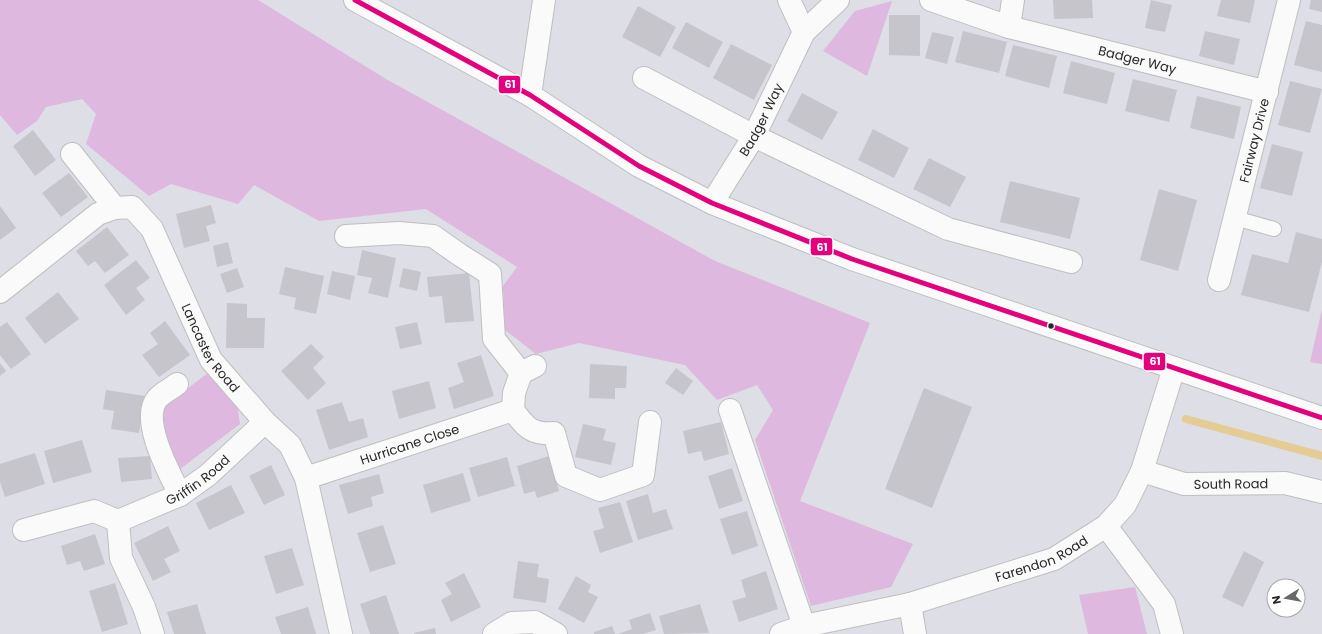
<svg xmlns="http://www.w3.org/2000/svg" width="1322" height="634" viewBox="0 0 1322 634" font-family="Poppins,sans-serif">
	<rect width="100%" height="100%" fill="#dedee6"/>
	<!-- green -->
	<path fill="#deb8de" d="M0,0H258L386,79L715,261L870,323L800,501L913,544L891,587L811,606L755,440L773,410L757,385L717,400L685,365L579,343L536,354L505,330L503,286L517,267L426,209L319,221L254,185L238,204L171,184L149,196L86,144L96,114L82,99L46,107L37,121L17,135L0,115Z
		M892,1L867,76L823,51L855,11Z
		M1322,309V364L1310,362Z
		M208,373L237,405L240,424L180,469C164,444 161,436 163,407Z
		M1135,587L1147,634H1088L1079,595Z"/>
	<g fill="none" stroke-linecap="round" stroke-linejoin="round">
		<!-- stream -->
		<path stroke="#e4cc94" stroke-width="8" d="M1186,419L1322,456"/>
	</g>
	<!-- building -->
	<path fill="#c5c5cb" d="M1053,0H1092L1093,18L1054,19Z
		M1151,0L1172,5L1165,32L1145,28Z
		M1221,0H1255L1250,23L1217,16Z
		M1311,0H1322V12L1309,9Z
		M638,6L676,27L660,57L622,37Z
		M889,15H920V56L889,55Z
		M1306,21L1322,25V72L1294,65Z
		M686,22L723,42L709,68L672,48Z
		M963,31L1007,42L999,73L955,62Z
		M1205,31L1240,39L1234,65L1199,56Z
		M932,32L954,37L947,64L925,58Z
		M731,44L772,65L754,100L713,78Z
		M1013,45L1057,56L1049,88L1005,76Z
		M1071,61L1115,73L1107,104L1063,93Z
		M1133,79L1177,90L1169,122L1125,111Z
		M1290,81L1322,89L1310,133L1278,125Z
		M802,93L838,112L822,140L787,121Z
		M1197,96L1241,107L1234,139L1190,128Z
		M873,129L909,148L894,178L858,160Z
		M33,130L56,160L35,176L13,146Z
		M1272,144L1303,152L1292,196L1260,188Z
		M929,158L966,177L950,207L913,189Z
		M69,173L88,197L61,217L42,193Z
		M1010,181L1080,198L1070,239L1000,222Z
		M1159,189L1197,200L1178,271L1140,260Z
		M211,205L216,223L206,226L210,241L184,248L176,214Z
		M0,206L16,228L0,240Z
		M107,227L129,255L105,273L95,261L88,266L76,251Z
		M1296,232L1322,239V262L1309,312L1241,295L1252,254L1288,263Z
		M228,242L233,263L217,267L213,246Z
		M362,250L396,258L388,298L368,293L372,278L357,275Z
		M136,260L150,278L136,288L145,300L126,315L104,285Z
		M285,267L324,276L316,314L294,309L296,298L279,294Z
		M237,268L244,287L227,293L220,274Z
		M403,268L421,272L417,291L399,287Z
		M332,271L355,276L350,300L327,294Z
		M469,273L474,321L445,323L442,296L429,297L427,277Z
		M58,292L79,319L45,344L25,318Z
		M227,303L247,304V318H265L264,348H226Z
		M165,321L190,355L159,377L142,355L158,344L150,333Z
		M7,322L31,354L11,369L0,355V327Z
		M417,322L422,344L400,349L395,327Z
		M311,344L324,357L313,368L326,383L308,400L281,371Z
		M481,355L494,396L454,409L448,388L464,382L457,363Z
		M0,363L6,371L0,376Z
		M590,364L627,366L626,388H615V399L589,398Z
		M676,368L693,381L683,395L665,383Z
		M429,381L436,408L399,419L392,391Z
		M924,388L972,407L932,508L885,489Z
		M106,390L145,396L139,433L111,429L114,411L103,409Z
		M342,402L349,422L363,418L368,437L329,450L316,410Z
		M721,422L729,454L704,461L701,451L688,454L683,431Z
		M583,424L606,429L603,440L616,443L611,465L575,457Z
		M82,440L92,472L53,483L44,451Z
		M35,453L45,484L5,497L0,482V464Z
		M150,456L152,479L121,482L118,458Z
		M549,456L559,491L537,498L535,491L524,494L517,466Z
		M507,457L515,486L478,497L469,468Z
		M271,465L285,495L264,505L249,476Z
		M732,468L743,501L719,509L708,476Z
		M463,473L471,501L431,513L423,485Z
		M379,474L384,493L371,497L373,506L348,514L339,485Z
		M231,485L245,513L209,530L196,503Z
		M648,494L653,513L666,509L673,529L638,540L626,501Z
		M620,502L633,542L600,553L593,531L604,528L598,508Z
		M747,511L758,546L732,555L720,519Z
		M383,525L396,564L370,572L357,533Z
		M168,526L180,551L164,559L171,572L153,581L134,543Z
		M95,534L105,564L84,571L80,561L67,565L61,546Z
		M292,548L304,585L276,594L264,556Z
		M1244,551L1264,562L1243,607L1222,597Z
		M518,561L539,564L537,577L549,579L546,603L513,598Z
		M766,571L778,609L739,622L732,601L746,597L741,580Z
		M464,573L481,607L451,622L441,600L452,594L445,583Z
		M576,576L591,585L588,592L598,597L584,623L558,609Z
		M115,583L128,624L102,632L89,591Z
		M386,595L399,634H370L360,604Z
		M197,604L206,634H174L167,612Z
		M700,604L709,633L664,634L659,616Z
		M308,607L316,634H281L275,617Z
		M650,613L656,630L643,634H618L632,629L629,620Z
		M612,626L615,634H594V632Z
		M435,628L436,634H414V633Z"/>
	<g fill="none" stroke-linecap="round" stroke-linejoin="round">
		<!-- service casing -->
		<g stroke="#bebfbf" stroke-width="16">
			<path id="service" d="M1235,218L1274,229"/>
		</g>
		<!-- minor casing -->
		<g stroke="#bebfbf" stroke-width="24">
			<g id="minor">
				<path d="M789,0L804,32"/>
				<path id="s1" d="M931,0L1009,27L1267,92"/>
				<path d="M1009,27L1013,0"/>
				<path d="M644,78L754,136L948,229L1071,262"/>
				<path d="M530,95L544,0"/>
				<path d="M72,154L115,208"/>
				<path id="s2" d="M712,203L754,136L804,32L838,0"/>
				<path d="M346,236L399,233L433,236L460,255L490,274L494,339L521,373"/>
				<path id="s3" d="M1219,280L1289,0"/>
				<path id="s4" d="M0,292L98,214L115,208L132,207L152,229L211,360L265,422L290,445L306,478L341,634"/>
				<path d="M535,366L521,373L514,393L513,410C525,427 532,435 554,433L566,476L600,490L643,475L650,422"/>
				<path d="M177,384C171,389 162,393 157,399C140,421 170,474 180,495"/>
				<path d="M730,410L804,626"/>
				<path id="s5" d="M1142,471L1184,484L1285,483L1322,492"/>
				<path id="s6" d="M306,478L513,410"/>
				<path d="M1106,526L1164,604L1172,634"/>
				<path d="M24,530L94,511L118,521"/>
				<path d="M910,604L915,634"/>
				<path id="s7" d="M153,634L144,607L121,558L118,521L180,495L208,475L265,422"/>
				<path d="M494,634L512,623L535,622L556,634"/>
				<path id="s8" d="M781,634L804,626L910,604L1054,559L1106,526L1125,505L1142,471L1174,368"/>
			</g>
		</g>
		<!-- secondary casing -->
		<g stroke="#bebfbf" stroke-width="24">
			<path id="secondary" d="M355,0L530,95L639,166L712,203L852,259L1322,418"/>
		</g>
		<!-- service -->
		<use href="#service" stroke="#fafafb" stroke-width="14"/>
		<!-- minor -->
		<use href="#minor" stroke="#fafafb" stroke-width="22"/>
		<!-- secondary -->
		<use href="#secondary" stroke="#fafafb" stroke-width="22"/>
		<!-- bus-1 casing -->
		<g stroke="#fff" stroke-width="8">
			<path id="bus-1" d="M355,0L530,95L639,166L712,203L852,259L1322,418"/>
		</g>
		<!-- bus-1 -->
		<use href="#bus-1" stroke="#e5007d" stroke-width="5"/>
	</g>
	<!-- markers -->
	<circle fill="#282828" stroke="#fff" stroke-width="1.5" cx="1051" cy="326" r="3.5"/>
	<g text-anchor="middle" stroke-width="4" stroke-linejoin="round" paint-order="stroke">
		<!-- street labels -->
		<g font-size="13" fill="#282828" stroke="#fff">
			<text dy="5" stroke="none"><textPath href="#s1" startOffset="215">Badger Way</textPath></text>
			<text dy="5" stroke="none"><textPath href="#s2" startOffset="97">Badger Way</textPath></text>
			<text dy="5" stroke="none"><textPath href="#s3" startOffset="144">Fairway Drive</textPath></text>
			<text dy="5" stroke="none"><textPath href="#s4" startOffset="323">Lancaster Road</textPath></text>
			<text dy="5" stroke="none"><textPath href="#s6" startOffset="109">Hurricane Close</textPath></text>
			<text dy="5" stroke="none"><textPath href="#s7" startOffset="210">Griffin Road</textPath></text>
			<text dy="5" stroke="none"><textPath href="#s5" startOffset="91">South Road</textPath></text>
			<text dy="5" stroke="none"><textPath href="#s8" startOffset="272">Farendon Road</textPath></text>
		</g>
	</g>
	<g stroke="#fff" stroke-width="1.5">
		<rect x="498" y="75" width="23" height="19" rx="4" fill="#e5007d"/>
		<rect x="810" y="237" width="23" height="19" rx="4" fill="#e5007d"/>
		<rect x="1143" y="352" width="23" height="19" rx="4" fill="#e5007d"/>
	</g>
	<g font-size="11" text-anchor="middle" font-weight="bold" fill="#fff">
		<text x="510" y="88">61</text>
		<text x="822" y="251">61</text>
		<text x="1155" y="365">61</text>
	</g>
	<!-- north arrow -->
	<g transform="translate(1286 598) rotate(259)"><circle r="19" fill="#ffffff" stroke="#a9a9a9"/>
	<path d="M0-3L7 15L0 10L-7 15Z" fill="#68686a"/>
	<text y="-6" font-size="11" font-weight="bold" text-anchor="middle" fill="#282828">N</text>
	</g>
</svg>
